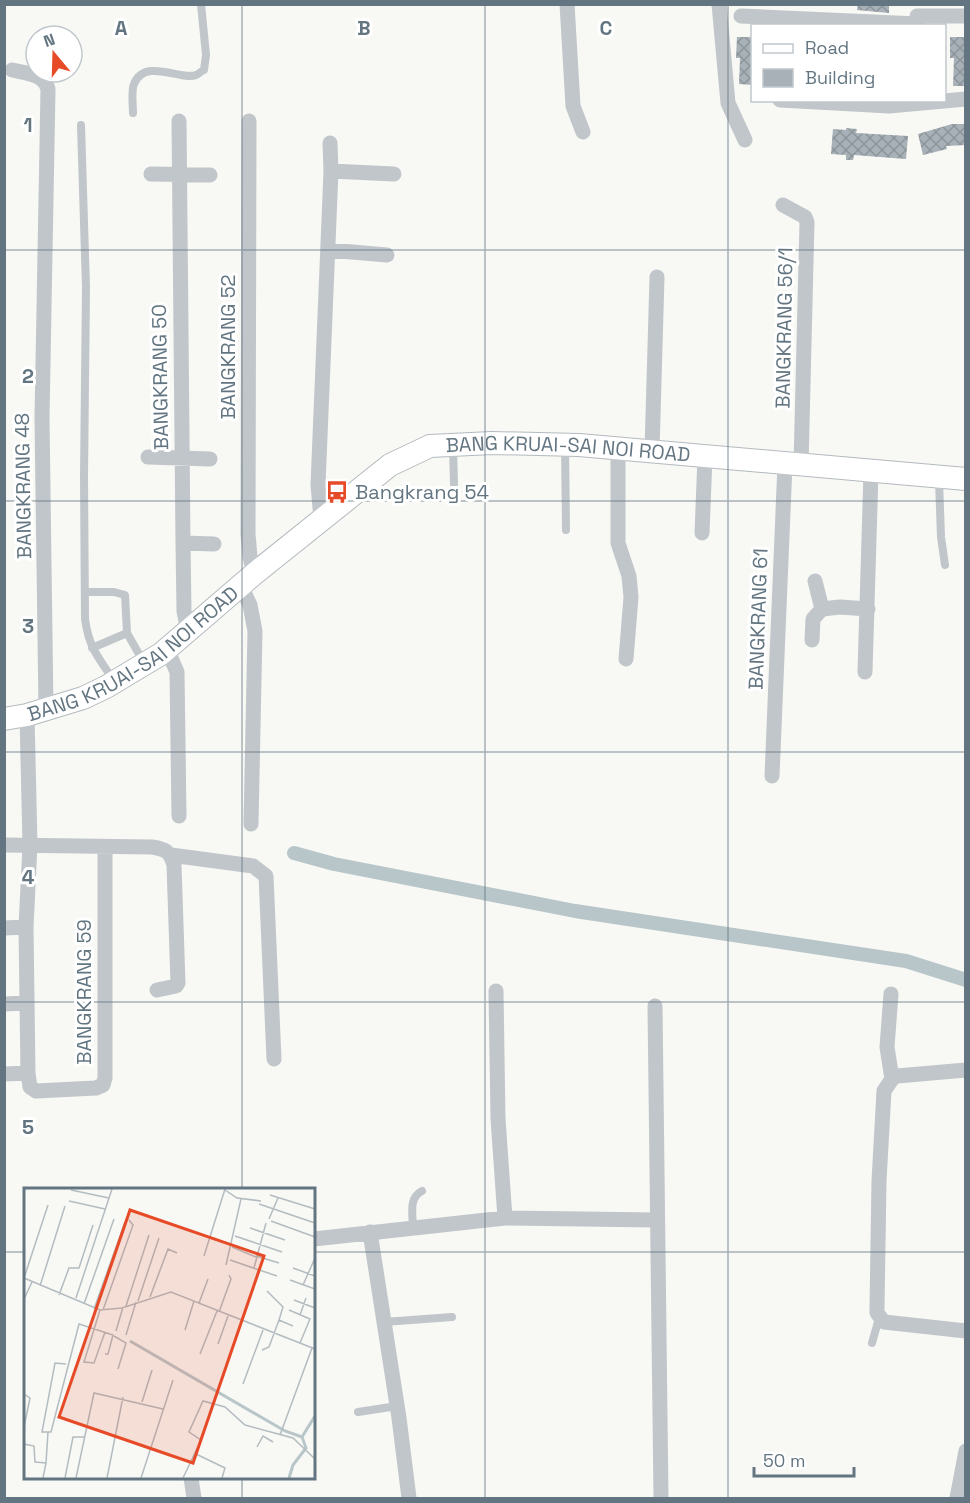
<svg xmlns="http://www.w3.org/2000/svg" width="970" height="1503" viewBox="0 0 970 1503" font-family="'Space Grotesk',sans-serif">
	<defs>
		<pattern id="building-cross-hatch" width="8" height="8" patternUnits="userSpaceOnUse" patternTransform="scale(1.5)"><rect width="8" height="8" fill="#a8b1b7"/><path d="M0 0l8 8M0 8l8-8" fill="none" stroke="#8c959a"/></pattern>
	</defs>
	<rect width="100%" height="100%" fill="#f8f8f5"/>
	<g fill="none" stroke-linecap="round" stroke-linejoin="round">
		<!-- canal -->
		<path stroke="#b8c6c9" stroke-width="14" d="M294,853L334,864L575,911L906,961L966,980"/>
	</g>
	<!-- building -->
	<path fill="url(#building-cross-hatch)" d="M858,4H889V13L857,10Z
		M737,37H753V85L739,84L740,58H736Z
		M950,37H966V86H953L954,58H950Z
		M952,124H966V145L946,146L947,149L923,155L918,134Z
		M846,128L857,129L856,133L908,136L906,159L854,155L853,160H846V155L831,154L833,129L846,130Z"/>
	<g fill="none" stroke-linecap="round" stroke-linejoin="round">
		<!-- secondary casing -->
		<g stroke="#b3babe" stroke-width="24">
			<g id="secondary">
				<path id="s1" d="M4,719L27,715L83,698L106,687L161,654L254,574L390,465L430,446L492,443L579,445L966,479"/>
			</g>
		</g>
		<!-- lane -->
		<path stroke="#c1c6ca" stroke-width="8" d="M133,113C133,105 131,91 134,84C145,57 181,81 196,75C199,74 201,71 204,70L206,55L201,4
			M81,125L86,287L84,477L85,619C89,648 98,657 114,681
			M453,446L454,484
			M565,446L566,530
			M939,480L941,537L945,565
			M85,592H114L125,595L127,633L143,661
			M92,648L127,633
			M413,1228C413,1215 408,1198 422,1191
			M384,1322L452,1317
			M872,1343L879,1318
			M358,1412L397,1406"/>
		<!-- street -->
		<path stroke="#c1c6ca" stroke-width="15" d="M567,4L573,106L583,132
			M719,4L728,103L745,140
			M741,16L918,24
			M917,16H966
			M12,70C25,73 44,74 48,89L42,418L46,709
			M780,100L889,106L966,99
			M179,121L183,543L184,611L188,632
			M249,121L248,534L250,557L254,574
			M330,143L331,171
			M151,174L210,175
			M783,205L805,217L807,222L801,465
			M329,250L387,255
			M618,449V543L629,576L631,597L626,659
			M652,451L657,277
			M148,457L210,459
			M321,519L318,485L331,171L394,174
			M702,533L705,457
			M183,543L214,544
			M815,581L822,609
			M241,586L250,605L255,631L251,824
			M812,640L813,619L822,609L840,607L868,609
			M167,649L177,672L179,816
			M865,672L871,472
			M27,715L30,845L26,927L28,1073L30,1087L36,1091L96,1088L103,1085L105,1078V847
			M772,776L785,464
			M4,845L152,847C165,849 170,851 174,865L178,983L176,986L157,990
			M171,855L253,866L266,876L274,1059
			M4,928L26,927
			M496,991L498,1119L505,1218
			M891,994L887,1047L892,1079
			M4,1004L27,1003
			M655,1006L661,1498
			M966,1070L897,1076L892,1079L884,1091L879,1181L877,1308V1313L884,1322L966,1331
			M4,1074L28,1073
			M370,1232L399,1418L409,1498
			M314,1239L505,1218L656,1220
			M191,1478L194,1498
			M957,1498L966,1451"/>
		<!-- secondary -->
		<use href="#secondary" stroke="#fff" stroke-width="22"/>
	</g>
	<!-- grid -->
	<path fill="none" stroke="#627581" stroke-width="1.5" stroke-opacity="0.55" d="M242,4V1190M485,4V1498M728,4V1498M4,250H966M4,501H966M4,752H966M4,1002H966M4,1252H26M314,1252H966M242,1478V1498"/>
	<!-- icons -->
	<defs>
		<g id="bus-bare" transform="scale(1.8)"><path d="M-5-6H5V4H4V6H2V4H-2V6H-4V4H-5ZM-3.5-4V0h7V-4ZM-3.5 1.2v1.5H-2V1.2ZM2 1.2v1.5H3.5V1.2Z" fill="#e64a27" stroke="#fff" stroke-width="2.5" paint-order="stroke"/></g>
	</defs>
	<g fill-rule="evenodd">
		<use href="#bus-bare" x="337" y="492"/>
	</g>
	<g text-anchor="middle" stroke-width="6" stroke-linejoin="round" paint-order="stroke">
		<!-- street labels -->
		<g font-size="20" fill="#627581" stroke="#fff">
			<text transform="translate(784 328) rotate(-89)" y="7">BANGKRANG 56/1</text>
			<text transform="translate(228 347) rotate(-90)" y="7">BANGKRANG 52</text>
			<text transform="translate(160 377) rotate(-91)" y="7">BANGKRANG 50</text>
			<text dy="7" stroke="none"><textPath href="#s1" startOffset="651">BANG KRUAI-SAI NOI ROAD</textPath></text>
			<text transform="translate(23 486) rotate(-91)" y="7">BANGKRANG 48</text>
			<text transform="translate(758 619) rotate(-88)" y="7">BANGKRANG 61</text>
			<text dy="7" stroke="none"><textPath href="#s1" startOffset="147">BANG KRUAI-SAI NOI ROAD</textPath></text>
			<text transform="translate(84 992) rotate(-90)" y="7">BANGKRANG 59</text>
		</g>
		<!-- poi labels -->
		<g font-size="20" fill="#627581" stroke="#fff" text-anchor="start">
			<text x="355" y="499">Bangkrang 54</text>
		</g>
	</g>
	<!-- overview -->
	<g transform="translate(24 1188)">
		<rect width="291" height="291" fill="#f8f8f5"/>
		<path fill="none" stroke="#b8c6c9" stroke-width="3" d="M106,153L261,243L278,249M265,290L269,277L282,260L278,249L291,228"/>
		<path fill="none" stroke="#b3bcc0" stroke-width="1.5" d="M47,2L85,10M201,2L213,10L237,13M246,7L291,21M45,13L81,21M235,16L291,35M245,31L254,10M247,33L291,49M226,40L261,52M211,48L258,64M208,59L232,69M180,68L201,1M232,68L255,75M206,72L253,88M202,77L217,11M230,80L242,35M269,80L291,88M0,90L24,17M0,90L76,122L98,120L147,104L291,161M266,92L291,101M279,97L291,70M16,98L41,18M243,103L259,119L255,132M35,107L45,80H55L69,37M126,109L144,61L153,65M52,110L88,1M0,111L8,94M270,112L291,120M114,113L135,50M175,115L184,91M60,116L90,31M102,118L125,47M70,121L101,34M76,122L60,174L70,175L81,144M79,122L109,37L105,32M265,122L286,131L276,155M195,124L207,91L205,87M276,127L282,110M161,142L170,113M92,143L99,119M102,147L112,114M90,148L102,155L94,181M194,156L204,128M238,162L245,159L255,132L269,138M176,166L193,123M42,176L31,175L18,244H27L55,136L89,147L84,166H81M219,196L239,142M0,206L6,210L0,239M118,214L128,182M256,247L288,160M0,256L10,258L11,274L22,275L19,290M233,259L239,248L249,254M172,266L201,280L198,290M22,275L24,244M41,290L49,249H60M52,290L70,205L139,221M83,290L99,209M117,290L149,192M159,290L177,252L165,244L179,213L201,219L221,237L269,250L291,271"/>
		<path fill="#e64a27" fill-opacity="0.15" stroke="#e64a27" stroke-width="3" d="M106,22L240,68L169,275L35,229Z"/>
		<rect width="291" height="291" fill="none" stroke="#627581" stroke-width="3"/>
	</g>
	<g font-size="20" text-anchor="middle" font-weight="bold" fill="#627581" stroke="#fff" stroke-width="6" stroke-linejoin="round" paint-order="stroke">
		<text x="121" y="35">A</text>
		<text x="364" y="35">B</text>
		<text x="606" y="35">C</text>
		<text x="28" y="132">1</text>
		<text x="28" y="383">2</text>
		<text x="28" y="633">3</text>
		<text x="28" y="884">4</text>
		<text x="28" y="1134">5</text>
	</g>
	<!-- border -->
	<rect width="970" height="1503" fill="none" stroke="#627581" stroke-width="12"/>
	<!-- legend -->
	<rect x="751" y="24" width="195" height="78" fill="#ffffff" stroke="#c0c8cd" stroke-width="1.5"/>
	<rect x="763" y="44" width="30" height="9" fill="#ffffff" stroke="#c0c8cd" stroke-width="1.5"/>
	<text x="805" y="54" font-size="18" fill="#627581">Road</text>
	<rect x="763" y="69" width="30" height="18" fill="#a8b1b7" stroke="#c0c8cd" stroke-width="1.5"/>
	<text x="805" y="84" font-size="18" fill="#627581">Building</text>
	<!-- north arrow -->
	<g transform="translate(54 54) rotate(341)"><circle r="28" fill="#ffffff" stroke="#c0c8cd" stroke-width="1.5"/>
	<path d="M0-4.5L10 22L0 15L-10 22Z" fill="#e64a27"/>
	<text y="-9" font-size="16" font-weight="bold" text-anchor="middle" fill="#627581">N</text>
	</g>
	<!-- scale -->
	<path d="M754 1467v9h100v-9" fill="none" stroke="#627581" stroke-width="3"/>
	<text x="763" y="1467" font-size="18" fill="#627581" stroke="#ffffff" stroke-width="4.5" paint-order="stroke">50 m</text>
</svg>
